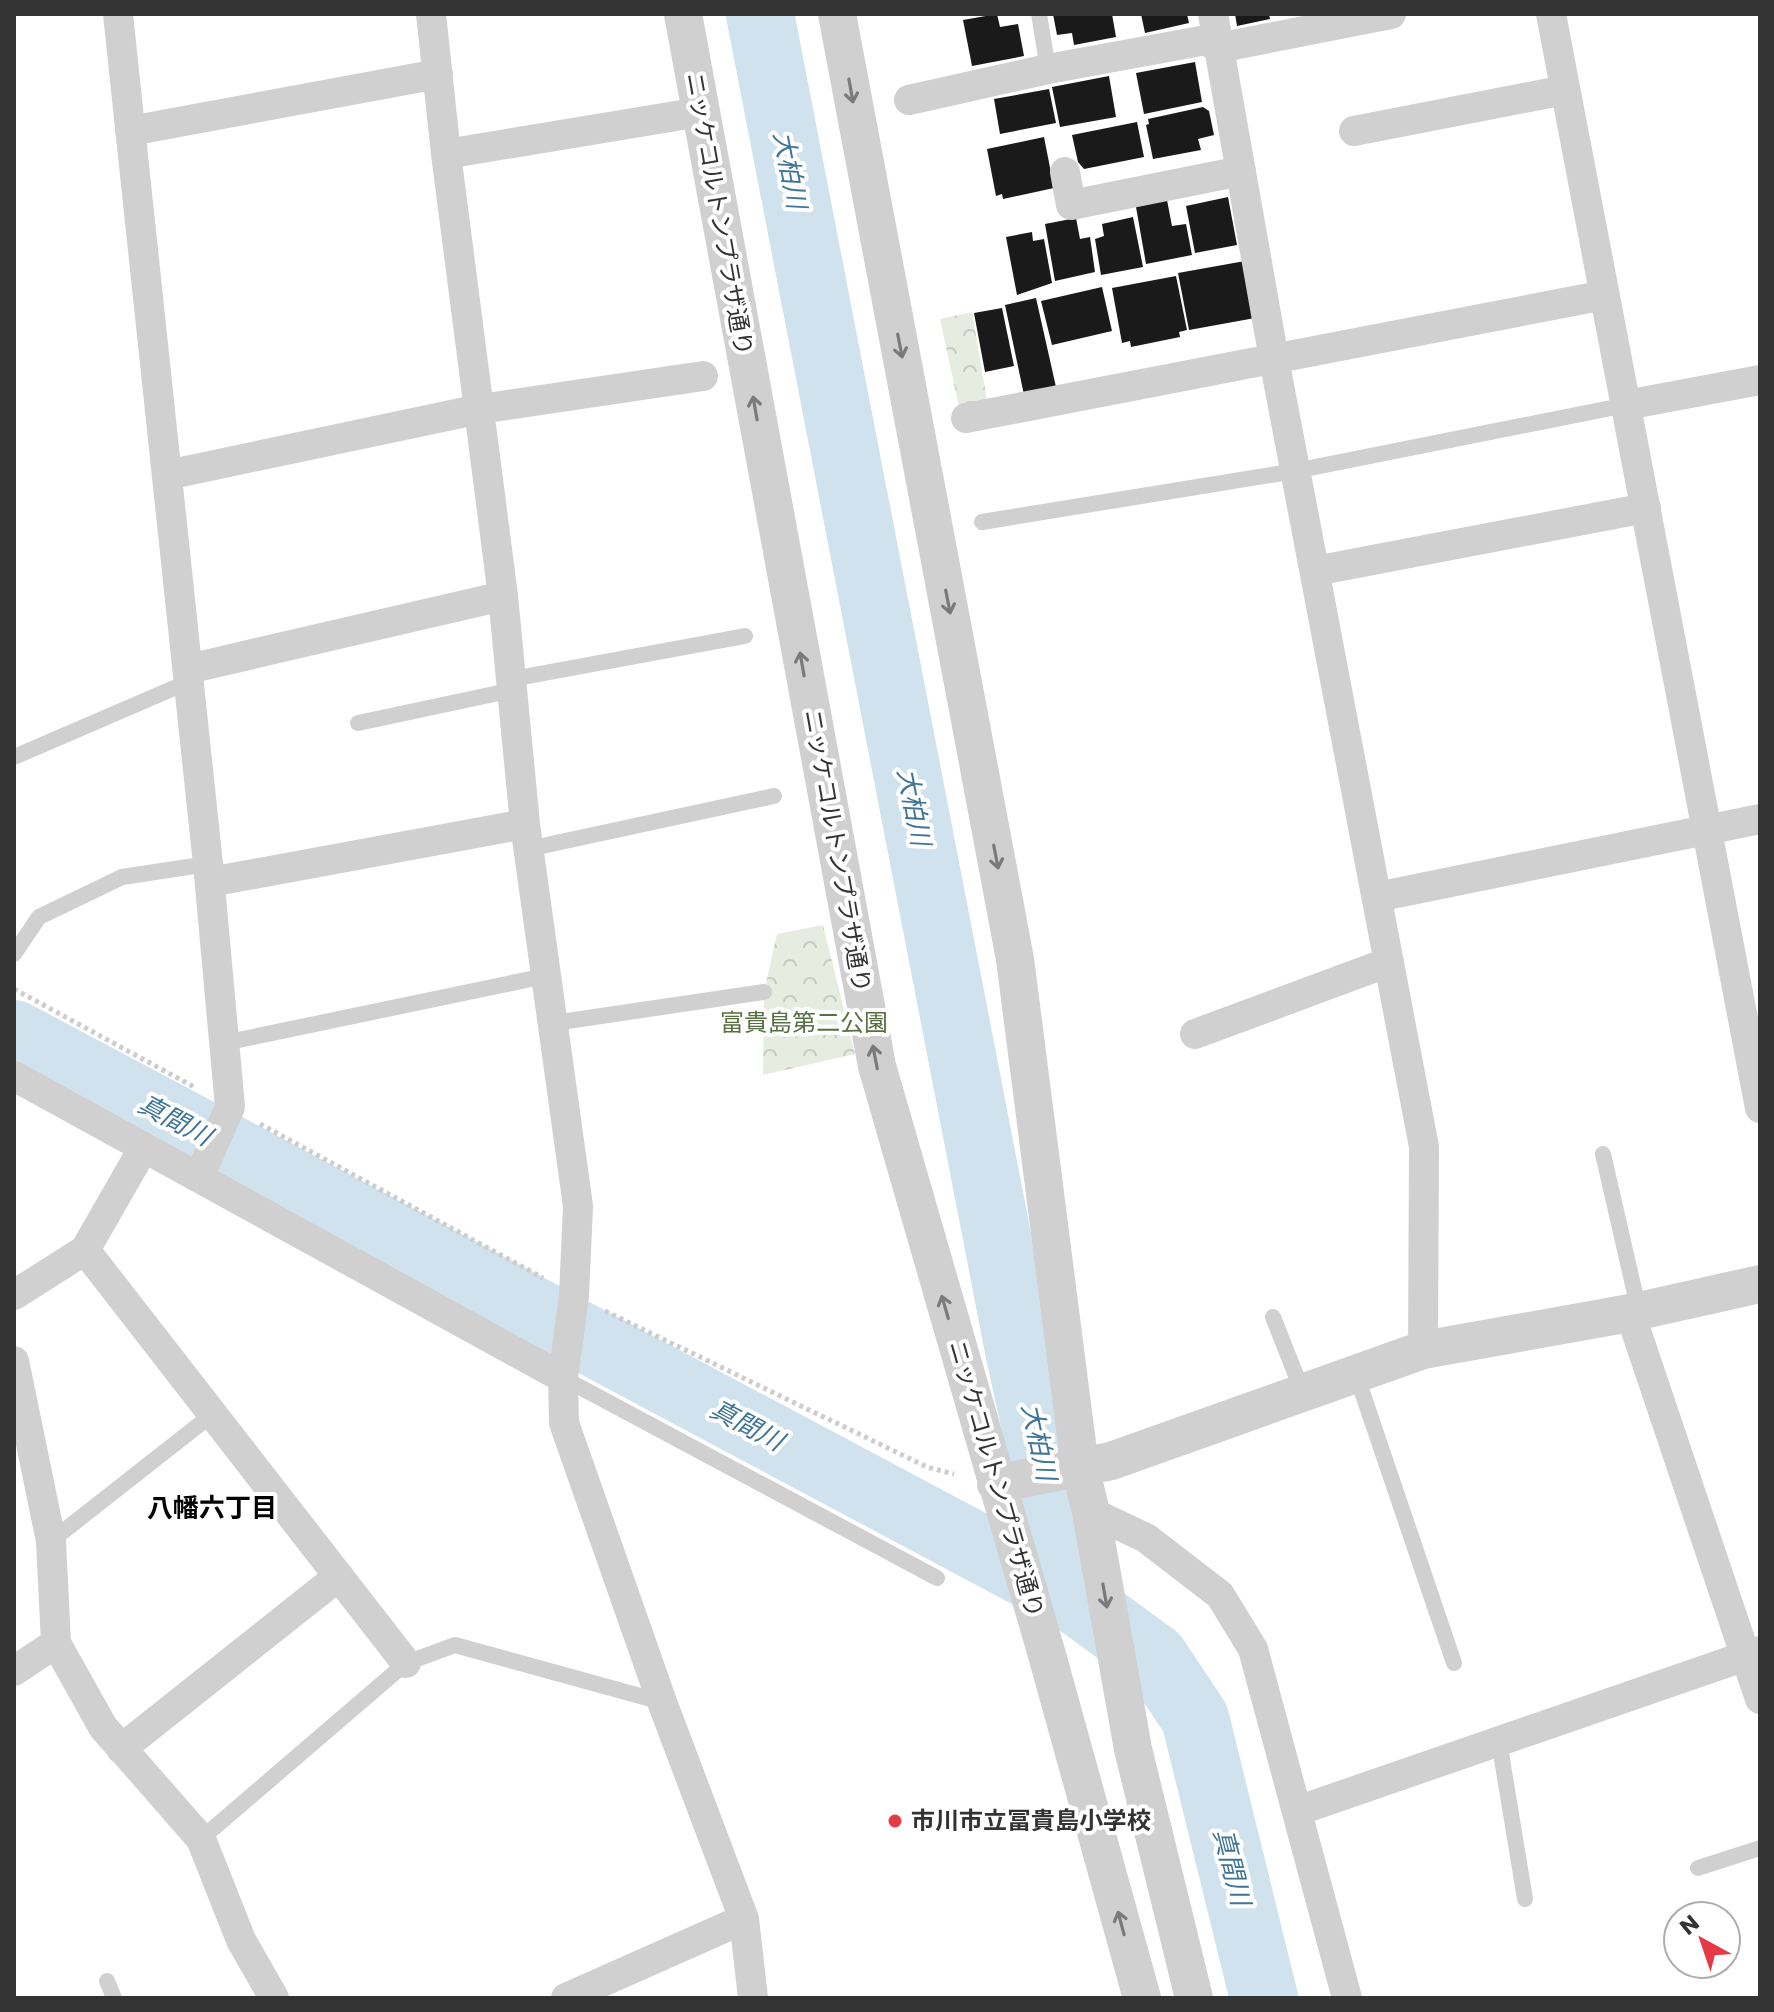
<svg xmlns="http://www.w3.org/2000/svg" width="1774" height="2012" viewBox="0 0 1774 2012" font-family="Poppins,'Noto Sans JP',sans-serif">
	<defs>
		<pattern id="park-crowns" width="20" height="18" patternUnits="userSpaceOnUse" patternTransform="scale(2)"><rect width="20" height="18" fill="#e6ecdf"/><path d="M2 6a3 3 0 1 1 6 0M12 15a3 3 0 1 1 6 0" fill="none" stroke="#c6cbc0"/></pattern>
	</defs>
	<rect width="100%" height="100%" fill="#fff"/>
	<!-- park -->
	<path fill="url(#park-crowns)" d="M972,312L987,401L959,407L940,319Z
		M823,925L855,1054L763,1075L764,992L777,934Z"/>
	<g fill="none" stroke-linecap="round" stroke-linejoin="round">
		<!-- river -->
		<path stroke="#cfe2ee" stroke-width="68" d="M760,14L1019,1350L1073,1598
			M14,1034L1073,1598L1155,1658L1195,1718L1264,1998"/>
	</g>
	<!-- building -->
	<path fill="#1a1a1a" d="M997,14L1000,27L1018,24L1024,56L972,66L963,20Z
		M1053,14H1112L1116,37L1074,45L1072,33L1057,35Z
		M1141,14H1187L1189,23L1145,33Z
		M1235,14H1269L1270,19L1237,26Z
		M1195,62L1202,102L1144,114L1136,73Z
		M1109,76L1116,117L1060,127L1052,87Z
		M1049,89L1056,123L1000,134L994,99Z
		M1203,107L1209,111L1214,135L1198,139L1201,150L1153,159L1146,125L1149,124L1148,119Z
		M1137,122L1144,157L1084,169L1078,162L1072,135Z
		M1044,137L1054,188L1003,199L1002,194L996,196L987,149Z
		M1228,197L1237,245L1195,253L1186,206Z
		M1167,200L1172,226L1186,224L1192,255L1146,264L1136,207Z
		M1133,217L1143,267L1101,275L1095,239L1104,236L1102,224Z
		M1076,218L1080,239L1090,237L1095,272L1055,281L1045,224Z
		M1032,232L1033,241L1044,239L1052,283L1017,295L1006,237Z
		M1245,261L1255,318L1189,330L1178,273Z
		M1176,276L1187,330L1179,332L1180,337L1131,347L1130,341L1122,343L1112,288Z
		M1102,287L1112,331L1052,345L1041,301Z
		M1036,298L1056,387L1024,395L1005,305Z
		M1002,308L1014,366L985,372L974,313Z"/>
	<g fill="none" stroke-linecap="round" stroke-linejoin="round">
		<!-- path -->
		<path stroke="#cdcdcd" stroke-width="5" stroke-dasharray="4 4" stroke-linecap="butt" d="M14,989L196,1088
			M260,1124L543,1278
			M605,1311L927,1467L954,1474"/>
		<!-- service -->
		<path stroke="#d0d0d0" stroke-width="16" d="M1039,14L1048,69
			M982,522L1295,471L1626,405
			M512,679L745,636
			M358,723L513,690
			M14,757L188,682
			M528,849L774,796
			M14,954L39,917L122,877L208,864
			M554,1023L764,992
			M224,1043L545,976
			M1603,1154L1639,1311
			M1273,1317L1303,1393
			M1356,1374L1454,1663
			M563,1378L937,1578
			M51,1541L214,1413
			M1499,1741L1525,1899
			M201,1839L406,1663L455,1645L662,1702
			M1698,1868L1760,1848
			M107,1981L114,1998"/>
		<!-- minor -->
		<path stroke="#d0d0d0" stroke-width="30" d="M118,14L208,864L230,1107L199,1177
			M431,14L446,154L503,596L525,824L578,1206L574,1296L563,1378L564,1423L662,1702L744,1919L753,1998
			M1213,14L1274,359L1424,1147L1423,1350
			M1551,14L1760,1108
			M909,100L1048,69L1206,40L1218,48L1391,14
			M130,131L438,74
			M1354,131L1565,90
			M446,154L700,112
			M1065,172L1071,205L1241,171
			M1626,405L1760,380
			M966,418L1605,295
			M167,475L480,409L703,376
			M1315,571L1646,508
			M188,669L503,596
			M210,882L525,824
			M1377,897L1760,819
			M1195,1034L1389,962
			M14,1076L563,1378
			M85,1250L406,1663
			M14,1295L85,1250L144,1147
			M1630,1313L1760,1699
			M14,1361L51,1541L56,1643L103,1727L201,1839L241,1940L274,1998
			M1091,1512L1146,1538L1220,1595L1253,1649L1347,1998
			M14,1671L56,1643
			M121,1749L339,1576
			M1297,1811L1760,1651
			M566,1998L744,1919"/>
		<!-- tertiary -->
		<path stroke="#d0d0d0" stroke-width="38" d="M683,14L877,1066L1047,1655L1142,1998
			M837,14L1015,959L1080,1467L1091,1512L1133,1749L1194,1998
			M996,1484L1111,1461L1423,1350L1630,1313L1760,1284"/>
	</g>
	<!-- one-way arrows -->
	<defs><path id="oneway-shaft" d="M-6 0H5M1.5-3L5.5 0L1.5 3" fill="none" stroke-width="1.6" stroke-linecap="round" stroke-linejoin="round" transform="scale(2)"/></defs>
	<g stroke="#7a7a7a">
		<use href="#oneway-shaft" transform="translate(851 91) rotate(80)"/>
		<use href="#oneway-shaft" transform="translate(900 346) rotate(79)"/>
		<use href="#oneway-shaft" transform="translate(755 408) rotate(-100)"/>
		<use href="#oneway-shaft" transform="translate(948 602) rotate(79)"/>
		<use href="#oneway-shaft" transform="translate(802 664) rotate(-100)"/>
		<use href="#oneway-shaft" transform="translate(996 857) rotate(79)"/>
		<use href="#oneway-shaft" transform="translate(875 1057) rotate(-101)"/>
		<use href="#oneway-shaft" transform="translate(945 1307) rotate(-106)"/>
		<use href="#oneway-shaft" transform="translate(1105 1596) rotate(80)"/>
		<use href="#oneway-shaft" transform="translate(1121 1923) rotate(-105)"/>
	</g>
	<!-- markers -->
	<circle fill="#e63946" stroke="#fff" stroke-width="3" cx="895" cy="1821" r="8"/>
	<g text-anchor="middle" stroke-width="8" stroke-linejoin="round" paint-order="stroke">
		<!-- street labels -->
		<g font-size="24" fill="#333" stroke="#fff">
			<text transform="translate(719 214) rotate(80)" y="8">ニッケコルトンプラザ通り</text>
			<text transform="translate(837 851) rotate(80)" y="8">ニッケコルトンプラザ通り</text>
			<text transform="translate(996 1479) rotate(74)" y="8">ニッケコルトンプラザ通り</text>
		</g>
		<!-- park labels -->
		<g font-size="24" fill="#56703f" stroke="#fff">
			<text x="804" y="1031">富貴島第二公園</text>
		</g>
		<!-- poi labels -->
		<g font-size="24" font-weight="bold" fill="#333" stroke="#fff" text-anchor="start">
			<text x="911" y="1829">市川市立冨貴島小学校</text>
		</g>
		<!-- water labels -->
		<g font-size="26" font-style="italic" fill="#3f7597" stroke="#fff">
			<text transform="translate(790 170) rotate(79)" y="9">大柏川</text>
			<text transform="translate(914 807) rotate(79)" y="9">大柏川</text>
			<text transform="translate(175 1120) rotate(28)" y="9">真間川</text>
			<text transform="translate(747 1425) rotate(28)" y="9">真間川</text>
			<text transform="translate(1039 1442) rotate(78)" y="9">大柏川</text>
			<text transform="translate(1232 1867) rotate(76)" y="9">真間川</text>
		</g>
		<!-- neighbourhood labels -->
		<g font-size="26" font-weight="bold" fill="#000" stroke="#fff">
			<text x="212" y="1517">八幡六丁目</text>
		</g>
	</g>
	<!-- border -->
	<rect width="1774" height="2012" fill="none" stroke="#333333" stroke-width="32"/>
	<!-- north arrow -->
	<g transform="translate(1702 1940) rotate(320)"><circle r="38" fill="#ffffff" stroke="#adadad" stroke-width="2"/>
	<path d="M0-6L14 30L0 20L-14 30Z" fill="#e63946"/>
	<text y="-12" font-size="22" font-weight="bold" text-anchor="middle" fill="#333333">N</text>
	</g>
</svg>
